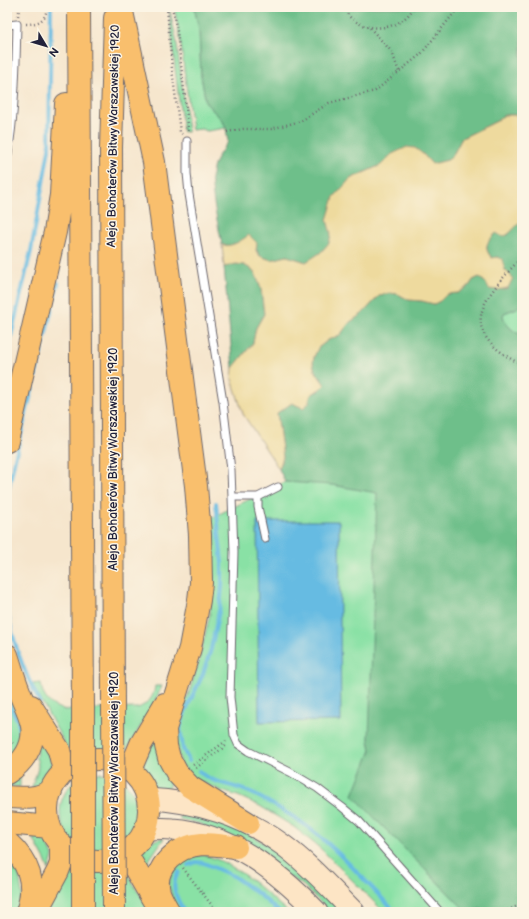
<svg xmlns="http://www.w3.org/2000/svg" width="529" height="919" viewBox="0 0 529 919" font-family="'Balsamiq Sans',sans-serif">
	<rect width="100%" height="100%" fill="#fcf5e5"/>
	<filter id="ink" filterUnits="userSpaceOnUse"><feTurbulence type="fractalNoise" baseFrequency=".025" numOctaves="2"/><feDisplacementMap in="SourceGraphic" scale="8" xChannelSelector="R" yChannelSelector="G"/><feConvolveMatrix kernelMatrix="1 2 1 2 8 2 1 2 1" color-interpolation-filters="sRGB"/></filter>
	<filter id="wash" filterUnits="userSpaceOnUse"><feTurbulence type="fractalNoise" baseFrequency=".012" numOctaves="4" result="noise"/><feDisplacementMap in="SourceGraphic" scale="16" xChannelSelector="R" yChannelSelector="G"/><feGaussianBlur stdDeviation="0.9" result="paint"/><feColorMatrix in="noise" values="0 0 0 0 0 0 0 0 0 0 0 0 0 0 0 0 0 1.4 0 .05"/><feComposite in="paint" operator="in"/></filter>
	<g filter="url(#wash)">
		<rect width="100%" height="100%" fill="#f6e6cd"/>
		<!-- green -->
		<path fill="#89e1a5" stroke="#568270" d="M169,7L176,38L188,131L183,132L175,68Z
			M174,7H194L199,29L201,76L206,103L223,121L226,128L207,131L202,129L192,130L180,38Z
			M522,303V335C512,331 506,326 503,316L504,313L517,308Z
			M392,461L369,740L371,751L354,795C390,835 429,873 467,912H384L321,849L294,827L260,806L238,796L222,791L194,779L181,764L174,738L179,713L188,695L198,664L210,614L213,579L211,518L285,482L332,484L374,492Z
			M41,683C42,698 51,707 65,710L138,708C148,704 154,697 155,686H162L152,707L124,754C105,749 90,749 71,755L32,684Z
			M7,691L22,722V744L7,762Z
			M159,727L170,780L168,792C152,790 144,779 143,764Z
			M39,729L55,771C49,781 43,783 32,788C33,778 42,768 36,758Z
			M60 812a39 39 0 1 1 78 0a39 39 0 1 1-78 0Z
			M20,777V787L7,786V780Z
			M180,811L239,828L279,852L344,912H330L303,885L201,824L180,819Z
			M32,836L42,837L46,841L51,851L53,856L49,870L45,860Z
			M164,838L141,872C141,868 140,863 140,859C140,847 153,839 164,838Z
			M203,855C236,862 263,891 288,912H177L168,884L173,871L176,866L189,857Z
			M7,856L19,874L22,894L17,912H7Z
			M72,867C91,875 104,873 123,867L151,912H46Z"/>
		<!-- forest -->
		<path fill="#6ebf8a" stroke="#487062" d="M194,7H522V115H504L497,121L462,138L454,153L448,160L432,164L423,154H392L381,165L350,179L327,220C328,224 330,229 331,233C332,248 316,256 306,262L287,256L271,260L260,256L249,235C240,242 233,247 222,245C219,227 208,185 213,169C215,159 222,150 228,142L226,128L223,121L206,103L201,76L199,29Z
			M522,221V303L517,308L504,313L503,316C506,326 512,331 522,335V912H483L481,909L467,912C429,873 390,835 353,795L371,750L369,739L377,493L332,485L285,482L279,469L283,457L277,413L292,403L303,408L311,394L319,391L322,379L315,371L313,363L314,357L318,348L328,340L340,335L350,322L362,314L379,296L389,293L398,294L409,300L422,301L434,304L440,301L447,294L458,293L469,286L473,280L479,277L485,282L513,278L505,270L502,259L497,257L492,258C482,247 488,241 496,232L508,235L515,226Z
			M236,264L244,265L251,269L256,275L261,289L264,314L256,328L253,343L233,368L224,267Z"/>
		<!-- sand -->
		<path fill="#eeda9e" stroke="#887e6c" d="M504,115H522V221C515,226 511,234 503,237L496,233C488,241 482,247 492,258L497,257L502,259L505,270L513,278L508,288L498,290L489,289L485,282L479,277L473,280L469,286L458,293L447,294L440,301L434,304L422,301L409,300L398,294L389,293L379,296L362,314L350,322L340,335L328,340L318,348L314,357L313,363L315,371L325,385C318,392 308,393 309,403L303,408L292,403L277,413L283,457L279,469L243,414L232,379L233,368L253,343L256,328L264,314L261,289L256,275L251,269L244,265L236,264L224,267L222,245C233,247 240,241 249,235L257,243L256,251L260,256L271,260L287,256L306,262L320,253L329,243L331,234L327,220L334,197L350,179L381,165L392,154L407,147L415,148L423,154L432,164L448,160L454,153L462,138L497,121Z"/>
		<!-- water -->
		<path fill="#66bbe2" stroke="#446e8e" d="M257,521H339L341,721L259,722Z"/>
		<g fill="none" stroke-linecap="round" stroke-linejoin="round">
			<!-- stream -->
			<path stroke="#66bbe2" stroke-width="4" d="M7,353L31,251L49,149L51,7
				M7,496L13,467L58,283
				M7,607C12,640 24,673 40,702
				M7,700L18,721L19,733
				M189,761L183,749L180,728L185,712L203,674L211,649L220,606L222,586V564L216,503
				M199,771C210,783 230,784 244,790C262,797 279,808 295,818C333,843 364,880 395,912
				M188,865L196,862L204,863L233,876L260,895L279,912
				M179,872C169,885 177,899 184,912"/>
		</g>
	</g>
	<g filter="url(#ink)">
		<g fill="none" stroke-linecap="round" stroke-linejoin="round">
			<!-- lane casing -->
			<g stroke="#6c676e" stroke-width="9">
				<path id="lane" d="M7,25L17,24C16,69 15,115 7,160
					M187,141V173L189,194L223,402L231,470L234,552L230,697L234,735L238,744L248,751L290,772L317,788L342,807L359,821L440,912
					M232,497H258L278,487
					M258,497V507L265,539"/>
			</g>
			<!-- secondary casing -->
			<g stroke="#6c676e" stroke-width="23">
				<path id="secondary" d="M148,799C196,801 244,816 283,845C309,864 331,889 354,912
					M145,829C154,829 163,828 172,829C231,833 278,872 317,912"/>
			</g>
			<!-- primary casing -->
			<g stroke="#6c676e" stroke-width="24">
				<path id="primary" d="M47 810a51 51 0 1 1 102 0a51 51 0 1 1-102 0Z
					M7,797C25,798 34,800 51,791
					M7,823L50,827"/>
			</g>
			<!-- highway casing -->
			<g stroke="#6c676e" stroke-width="24">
				<path id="highway" d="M79,7L83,709
					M121,7L154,162L196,486L200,535L201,583L199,600L190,648L165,729L166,746L169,758L177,773L190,787L248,823
					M7,441L55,232L61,195L66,104
					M7,655C11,667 14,679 19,691C23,702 30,714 32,726C35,746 23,763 7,773
					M31,706L59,750L64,771
					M113,709L111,148L115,18
					M130,770L141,744L165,704
					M7,842C29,862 37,883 27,912
					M126,853L158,908
					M36,912L58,871L61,863V845
					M169,912C166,906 161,899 159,892C152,866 178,846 202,844C213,844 225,846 236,847"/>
			</g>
			<!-- path -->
			<path stroke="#6c676e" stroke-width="2.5" stroke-dasharray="1 3" stroke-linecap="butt" d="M167,7L172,69L180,132L182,134
				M172,7L177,31L189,133
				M343,7C346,11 349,17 352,19C372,34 402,29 414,7
				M18,16L20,7
				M26,24C39,24 46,20 47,7
				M370,28L392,52L399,72
				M227,132L243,129H271L301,121L329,103L375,91L421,54L459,7
				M522,256C498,286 455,319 501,352C507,357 515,361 522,365
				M7,737L13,743
				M193,765L226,741
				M196,768L227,745
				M183,868L217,912
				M504,912L522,904"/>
			<!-- lane -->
			<use href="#lane" stroke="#fff" stroke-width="7"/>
			<!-- secondary -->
			<use href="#secondary" stroke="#fde5c5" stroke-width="21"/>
			<!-- primary -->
			<use href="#primary" stroke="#f9bf6d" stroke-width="22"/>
			<!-- highway -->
			<use href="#highway" stroke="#f9bf6d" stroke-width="22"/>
			<!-- highway-bridge casing -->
			<g stroke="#6c676e" stroke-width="24" stroke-linecap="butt">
				<path id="highway-bridge" d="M83,709V912
					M113,709L114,912"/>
			</g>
			<!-- highway-bridge -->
			<use href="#highway-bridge" stroke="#f9bf6d" stroke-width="22"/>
		</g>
	</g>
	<g text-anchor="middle" stroke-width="3" stroke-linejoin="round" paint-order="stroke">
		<!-- street labels -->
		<g font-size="12" fill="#22223b" stroke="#fcf5e5">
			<text transform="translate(113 136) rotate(-89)" y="4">Aleja Bohaterów Bitwy Warszawskiej 1920</text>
			<text transform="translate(113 459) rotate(-90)" y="4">Aleja Bohaterów Bitwy Warszawskiej 1920</text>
			<text transform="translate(114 783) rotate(-90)" y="4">Aleja Bohaterów Bitwy Warszawskiej 1920</text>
		</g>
	</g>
	<!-- margin -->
	<rect width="529" height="919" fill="none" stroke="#fcf5e5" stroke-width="24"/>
	<!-- north arrow -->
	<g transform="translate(46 46) rotate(128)" stroke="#fcf5e5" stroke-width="3" paint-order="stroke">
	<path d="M0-3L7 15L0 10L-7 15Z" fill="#22223b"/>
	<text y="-6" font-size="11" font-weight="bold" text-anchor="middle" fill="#22223b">N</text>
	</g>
</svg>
